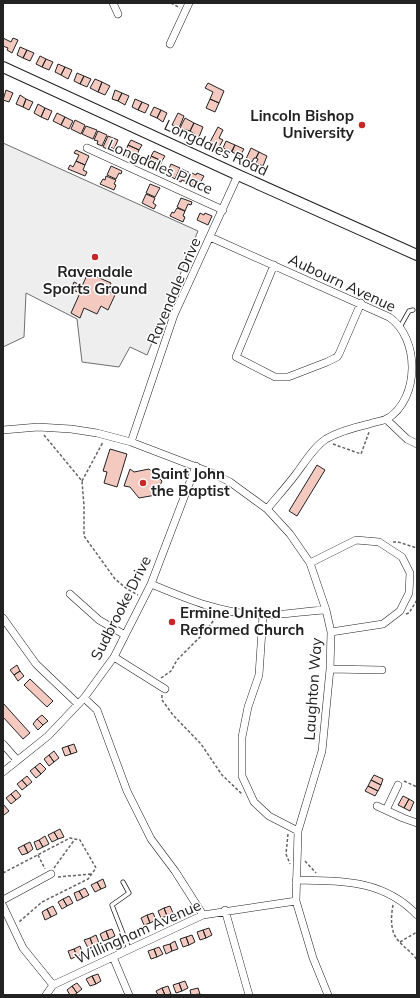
<svg xmlns="http://www.w3.org/2000/svg" width="420" height="998" viewBox="0 0 420 998" font-family="Mulish,sans-serif">
	<rect width="100%" height="100%" fill="#fff"/>
	<!-- green -->
	<path fill="#eee" stroke="#6f6f6f" d="M3,143L198,231L147,355L130,347L119,367L82,362L77,319L26,293L24,337L3,347Z"/>
	<!-- building -->
	<path fill="#f3c9c0" stroke="#222" d="M3,38L11,42L13,38L18,40L12,53L7,50L8,48L3,46Z
		M20,47L27,50L23,58L17,55Z
		M27,50L34,53L30,61L23,58Z
		M40,56L46,59L42,67L36,64Z
		M46,59L53,62L49,70L42,67Z
		M58,64L65,67L61,75L55,72Z
		M65,67L72,70L68,79L61,75Z
		M77,73L84,76L80,84L74,81Z
		M84,76L91,79L87,87L80,84Z
		M95,79L102,82L98,92L90,88Z
		M102,82L110,86L105,95L98,92Z
		M208,83L224,91L219,103L210,99L213,92L205,88Z
		M6,90L13,93L9,102L3,100Z
		M115,90L122,93L118,101L112,99Z
		M122,93L129,96L125,105L118,101Z
		M20,95L26,99L23,107L16,104Z
		M26,99L33,102L29,110L23,107Z
		M135,99L142,102L138,110L132,107Z
		M210,99L219,103L215,112L206,108Z
		M142,102L149,105L145,113L138,110Z
		M38,104L45,108L41,117L34,113Z
		M154,107L161,110L157,118L150,115Z
		M45,108L52,111L48,120L41,117Z
		M161,110L167,113L163,122L157,118Z
		M57,113L65,117L61,125L53,121Z
		M178,113L184,116L179,128L172,125Z
		M65,117L73,121L69,129L61,125Z
		M185,118L194,123L190,131L180,128Z
		M75,120L85,125L81,134L71,129Z
		M194,123L203,127L199,137L190,131Z
		M86,126L97,130L93,139L82,134Z
		M218,127L223,130L219,138L223,140L219,147L211,144L210,142Z
		M98,131L107,135L102,146L97,144L98,141L94,140Z
		M108,136L118,140L114,149L109,146L107,149L103,147Z
		M131,140L142,145L139,150L128,145Z
		M226,141L235,145L231,152L223,148Z
		M128,145L139,150L137,155L126,150Z
		M235,145L244,149L240,156L232,152Z
		M251,148L259,152L256,158H254L252,162L246,159Z
		M76,150L89,156L85,165L76,161L79,155L74,153Z
		M126,150L137,155L135,160L124,155Z
		M154,151L165,156L162,161L151,156Z
		M259,152L267,156L263,166L256,163L258,159L256,158Z
		M151,156L162,161L160,166L149,161Z
		M76,161L85,165L83,170L87,172L85,176L68,169L70,165L73,167Z
		M149,161L160,166L158,171L147,166Z
		M171,164L180,168L175,179L170,176L171,174L167,173Z
		M111,166L122,171L121,174L119,173L116,179L107,175Z
		M182,169L190,173L186,182L182,180L181,182L177,180Z
		M192,173L196,175L197,173L204,176L198,187L188,182Z
		M106,176L116,180L114,184L116,185L114,190L100,184L103,179L105,180Z
		M150,184L160,188L155,197L146,193Z
		M146,194L155,198L153,203L156,205L154,209L142,203Z
		M181,198L192,202L191,205L188,204L185,211L177,207Z
		M177,208L185,211L183,216L185,217L183,222L170,216L172,212L174,213Z
		M200,213L204,215L205,213L212,216L208,225L197,220Z
		M88,273L111,283L108,291L115,295L108,310L101,306L97,314L84,308L80,318L71,313L80,293L71,289L74,282L82,286Z
		M110,449L127,454L117,487L104,483L107,472L103,471Z
		M317,465L325,470L297,516L289,511Z
		M130,469L134,472L149,469L162,481L156,495L139,498L130,487L124,486Z
		M17,665L20,671L14,675L10,670Z
		M20,671L24,676L18,681L14,675Z
		M30,679L53,701L47,707L24,685Z
		M3,703L30,733L23,739L3,717Z
		M42,715L48,721L43,725L37,719Z
		M37,719L43,725L38,730L33,724Z
		M74,744L77,752L71,754L68,746Z
		M68,746L71,754L65,756L62,748Z
		M54,751L59,758L54,762L49,755Z
		M49,755L54,762L49,766L44,759Z
		M40,763L46,769L41,774L35,767Z
		M35,767L41,774L36,778L30,771Z
		M374,775L383,779L381,785L371,780Z
		M27,776L32,782L27,786L22,780Z
		M22,780L27,786L22,790L17,784Z
		M371,780L381,785L378,791L368,786Z
		M368,786L378,791L375,796L365,791Z
		M16,790L21,796L16,800L11,794Z
		M11,794L16,800L11,804L6,798Z
		M403,796L409,799L404,808L398,805Z
		M409,799L414,802L410,811L404,808Z
		M3,804L9,811L4,815L3,814Z
		M60,829L64,837L58,839L54,832Z
		M54,832L58,839L52,842L48,835Z
		M45,836L49,844L43,847L39,840Z
		M39,840L43,847L37,850L34,842Z
		M30,842L33,849L28,853L24,845Z
		M24,845L28,853L22,855L18,848Z
		M103,879L106,887L101,889L97,882Z
		M97,882L101,889L95,892L91,885Z
		M85,888L89,895L83,898L79,891Z
		M79,891L83,898L77,901L74,893Z
		M69,896L73,903L67,906L63,899Z
		M63,899L67,906L62,909L58,902Z
		M53,906L57,914L51,917L47,909Z
		M170,906L173,913L167,916L164,908Z
		M164,908L167,916L161,918L158,911Z
		M47,909L51,917L45,920L42,912Z
		M153,913L156,920L150,923L147,915Z
		M147,915L150,923L144,925L141,918Z
		M209,928L212,935L206,938L203,930Z
		M112,929L115,936L109,939L106,931Z
		M203,930L206,938L200,940L197,932Z
		M106,931L109,939L103,941L100,934Z
		M96,935L99,943L93,946L90,938Z
		M192,935L195,942L189,945L186,937Z
		M186,937L189,945L183,947L180,939Z
		M90,938L93,946L88,948L84,940Z
		M175,941L178,949L172,951L170,944Z
		M170,944L172,951L166,954L163,946Z
		M80,946L83,954L77,956L74,949Z
		M159,947L163,954L157,957L154,949Z
		M74,949L77,956L71,959L68,951Z
		M154,949L157,957L151,959L148,951Z
		M98,974L101,981L96,984L92,976Z
		M92,976L96,984L90,986L86,979Z
		M185,981L188,988L182,991L179,983Z
		M77,983L82,989L77,993L72,986Z
		M179,983L182,991L176,993L173,985Z
		M72,986L77,993L74,995H70L67,990Z
		M168,986L171,994L165,995L162,988Z
		M162,988L165,995H158L156,991Z
		M198,988L200,994L191,995L190,990Z"/>
	<g fill="none" stroke-linecap="round" stroke-linejoin="round">
		<!-- lane casing -->
		<g stroke="#222" stroke-width="5">
			<path id="lane" d="M400,327L409,311L413,310
				M123,882L129,893L112,905L113,908L129,949"/>
		</g>
		<!-- street casing -->
		<g stroke="#222" stroke-width="8">
			<path id="street" d="M113,3L118,14
				M170,44L189,3
				M87,148L223,210
				M210,237L389,317C420,338 420,399 387,419C382,421 375,422 369,424C356,427 338,432 326,439C314,447 305,462 296,474C287,486 277,497 267,509
				M274,265L236,357L275,377H288L327,362L337,357L339,354L361,303
				M386,419L407,439L417,444
				M3,430L38,427L71,429L97,433L131,442L212,473L230,482L267,509L290,534L310,563L326,610L331,632L330,669L322,751L298,831L296,901L313,958L328,995
				M131,442L174,315L238,175
				M310,563L356,540L379,542L402,557L410,573L409,593L400,611L383,624L331,632
				M151,584C187,599 222,614 262,615C283,615 305,611 326,610
				M70,594L99,620L125,635
				M263,615L259,675L248,707L242,737V776L254,802L269,816L298,831
				M3,618L36,664L78,704
				M114,657L165,689
				M330,669L382,670
				M84,698L97,710L127,791L151,839L175,871L203,915
				M3,744L17,760
				M3,772L48,736L84,698L114,657L151,584L196,466
				M377,806L403,818L417,823
				M386,810L398,785
				M296,880C341,881 383,879 417,915
				M3,900L51,874
				M3,906L23,948L53,985
				M225,910L249,995
				M113,957L129,995
				M46,995L53,985L203,915L296,901"/>
		</g>
		<!-- secondary casing -->
		<g stroke="#222" stroke-width="12">
			<path id="secondary" d="M3,67L238,175L417,255"/>
		</g>
		<!-- path -->
		<path stroke="#646464" stroke-width="1.5" stroke-dasharray="3 2" stroke-linecap="butt" d="M171,3L180,8
			M44,435L82,481L84,506V536L115,579L127,589L138,595
			M333,444L361,454L369,432
			M82,481L103,442
			M393,542H398L417,548
			M406,614L409,613L417,600
			M161,678L171,671L177,660L205,632L217,616
			M162,695V700L173,715L201,744L222,775L242,794
			M404,781L417,787
			M288,834L286,854L290,864
			M38,855L45,869
			M305,861L316,873
			M54,868L75,839
			M3,873L70,838L80,840L96,868L88,879L42,902L19,922
			M58,877L92,874
			M393,905C391,916 390,930 397,939C403,947 412,952 417,960
			M400,942L417,932"/>
		<!-- lane -->
		<use href="#lane" stroke="#fff" stroke-width="3.5"/>
		<!-- street -->
		<use href="#street" stroke="#fff" stroke-width="7"/>
		<!-- secondary -->
		<use href="#secondary" stroke="#fff" stroke-width="10"/>
	</g>
	<!-- markers -->
	<g fill="#c62828" stroke="#fff" stroke-width="1.5">
		<circle cx="362" cy="125" r="4"/>
		<circle cx="95" cy="257" r="4"/>
		<circle cx="143" cy="483" r="4"/>
		<circle cx="172" cy="622" r="4"/>
	</g>
	<g text-anchor="middle" stroke-width="3" stroke-linejoin="round" paint-order="stroke">
		<!-- poi labels -->
		<g font-size="15" font-weight="bold" fill="#222" stroke="#fff" text-anchor="start">
			<text x="354" y="121" text-anchor="end">Lincoln Bishop<tspan x="354" dy="17">University</tspan></text>
			<text x="95" y="277" text-anchor="middle">Ravendale<tspan x="95" dy="17">Sports Ground</tspan></text>
			<text x="151" y="479">Saint John<tspan x="151" dy="17">the Baptist</tspan></text>
			<text x="180" y="618">Ermine United<tspan x="180" dy="17">Reformed Church</tspan></text>
		</g>
		<!-- street labels -->
		<g font-size="15" fill="#222" stroke="#fff">
			<text transform="translate(216 148) rotate(25)" y="5">Longdales Road</text>
			<text transform="translate(160 167) rotate(24)" y="5">Longdales Place</text>
			<text transform="translate(342 283) rotate(25)" y="5">Aubourn Avenue</text>
			<text transform="translate(174 291) rotate(-67)" y="5">Ravendale Drive</text>
			<text transform="translate(121 608) rotate(-63)" y="5">Sudbrooke Drive</text>
			<text transform="translate(313 689) rotate(-86)" y="5">Laughton Way</text>
			<text transform="translate(138 932) rotate(-24)" y="5">Willingham Avenue</text>
		</g>
	</g>
	<!-- border -->
	<rect width="420" height="998" fill="none" stroke="#222222" stroke-width="8"/>
</svg>
